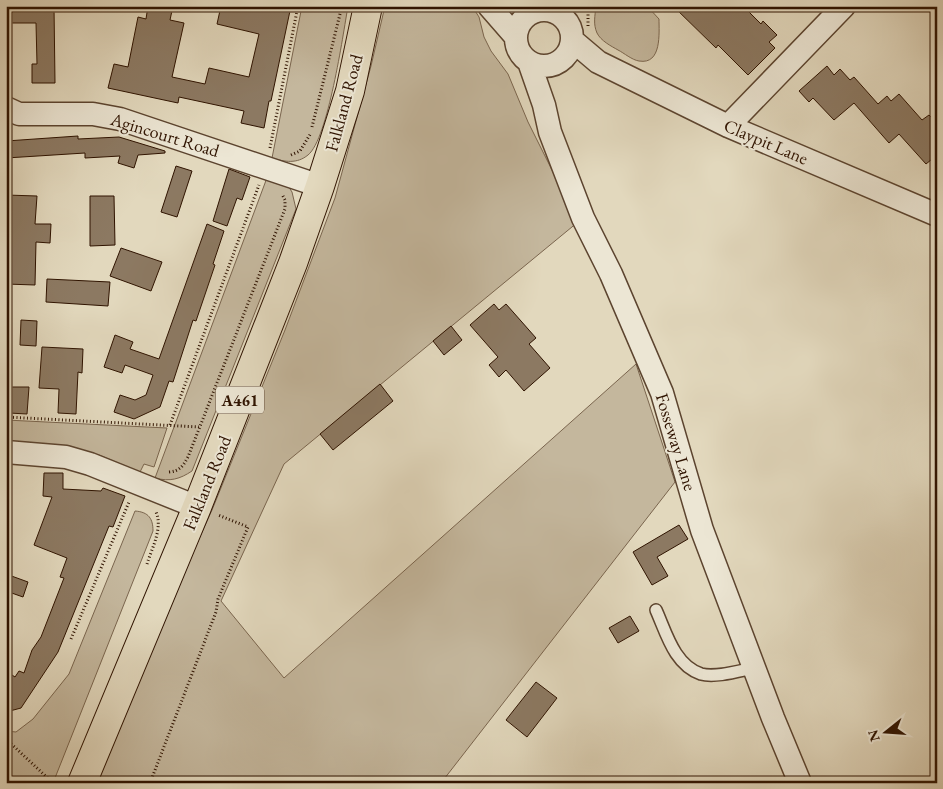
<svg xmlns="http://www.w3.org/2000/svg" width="943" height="789" viewBox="0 0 943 789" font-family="'EB Garamond',serif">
	<rect width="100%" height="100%" fill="#e2d8bd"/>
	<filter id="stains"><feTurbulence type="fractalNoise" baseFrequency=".004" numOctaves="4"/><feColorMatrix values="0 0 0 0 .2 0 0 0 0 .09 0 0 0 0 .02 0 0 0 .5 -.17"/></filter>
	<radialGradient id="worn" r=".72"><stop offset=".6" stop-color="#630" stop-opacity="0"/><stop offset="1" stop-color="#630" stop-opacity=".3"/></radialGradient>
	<!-- green -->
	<path fill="#c4b79d" stroke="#7a654e" d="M302,6H348C343,35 328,139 308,155C297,164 285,162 272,158Z
		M385,6H472L479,17L484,37L491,51L508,74L528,122L578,222L284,464L221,601L284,678L636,364L675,482L441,783H94L143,663L212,510L285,330L335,198L371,66Z
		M596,6H647L659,19C659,33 662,65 639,61C632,60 624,53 618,50C611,46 601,41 597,33C593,24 595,16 596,6Z
		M268,175L283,178L292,192L296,209L192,471C180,479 170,482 155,478Z
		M6,420L167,428L154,467L144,464L140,472L99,455L58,449L6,445Z
		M135,511C149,512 153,519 153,531L53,783H6V731L16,732L33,719L69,674Z"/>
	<!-- building -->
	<path fill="#8c7962" stroke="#2f1300" d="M6,6L54,7L55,83H32V64H37L36,23H6Z
		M148,6H173L170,20L184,23L172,77L205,84L209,68L249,77L259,34L217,24L221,6H291L271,101H269L264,128L241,123L244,111L179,97L178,103L108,88L114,64L128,67L138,17L146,19Z
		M673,6H743L761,24L763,21L777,35L769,42L775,48L748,75L718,45L716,48Z
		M827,66L834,75L840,69L850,80L854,77L878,104L887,96L891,101L899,94L922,120L929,115L937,123V155L926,164L899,134L889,143L854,103L834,120L813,98L809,102L799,91Z
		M78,136V139L119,137L165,151V153L138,155L134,168L118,163L120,156L85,158V153L6,158V141Z
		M176,166L192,171L177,217L161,212Z
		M229,169L250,177L242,200L237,198L227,226L213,221Z
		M6,195L37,196L35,224H51L50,243L36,242L35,285L6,284Z
		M90,196H114L115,245L90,246Z
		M207,224L224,231L213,264L215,265L196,321L193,320L173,382L169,381L160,407L134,419L114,412L120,395L135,400L146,395L153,375L125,365L122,373L104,367L115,335L133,342L130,349L159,359Z
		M121,248L162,262L151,291L110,276Z
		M47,279L110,282L108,306L46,302Z
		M494,304L499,310L506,304L536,338L529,344L550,368L524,391L506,370L499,377L489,365L498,357L470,325Z
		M21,320L37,321L36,346L20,345Z
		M451,326L462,340L444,355L433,341Z
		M42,347L83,349L82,373L78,372L76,414L58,413L59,389L39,388Z
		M380,384L393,401L333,450L320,434Z
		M11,387H29L27,414L9,413Z
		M44,473H63V489L101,491L103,488L125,496L113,527L109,526L58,652L21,708L6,712V671L15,677L19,671L24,673L32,650L41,637L64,578L60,577L67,558L34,545L52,497L43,496Z
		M679,525L688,539L657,557L668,576L652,585L633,552Z
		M6,574L28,582L23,597L6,591Z
		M630,616L639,631L618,643L609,628Z
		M536,682L557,698L527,737L506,720Z"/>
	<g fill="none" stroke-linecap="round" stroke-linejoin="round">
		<!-- service casing -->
		<g stroke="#5c442f" stroke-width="14">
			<path id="service" d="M656,610C666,632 674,665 701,674C715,678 739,671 754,668"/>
		</g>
		<!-- minor casing -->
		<g stroke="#5c442f" stroke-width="25">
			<path id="minor" d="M489,6L516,37
				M516 38a28 28 0 1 1 56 0a28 28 0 1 1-56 0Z
				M572,40L598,62L728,126L937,215
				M529,62L544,105L550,132L583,218L611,274L662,393L702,530L773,718L800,783
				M6,108L19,114H93L120,119L320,186
				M728,126L844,6
				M6,452L66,457L90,464L197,507"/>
		</g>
		<!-- trunk casing -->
		<g stroke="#2f1300" stroke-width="30">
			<path id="trunk" d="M82,783L197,507L293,263L320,186L350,91L368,6"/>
		</g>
		<!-- path -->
		<path stroke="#2f1300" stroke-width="3" stroke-dasharray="1 2.5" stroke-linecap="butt" d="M588,26V6
			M312,127L342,6
			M270,148L298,6
			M291,155L300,151L311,133
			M6,417L199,427
			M170,425L259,185
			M169,472C180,471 183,466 188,457L285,209V200L282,194
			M147,564C152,548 163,528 156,512
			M71,639L129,502
			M6,739L53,783
			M150,783L216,612L218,599L248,527L218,515"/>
		<!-- service -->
		<use href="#service" stroke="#ece6d4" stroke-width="11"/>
		<!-- minor -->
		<use href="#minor" stroke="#ece6d4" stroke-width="22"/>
		<!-- trunk -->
		<use href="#trunk" stroke="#e2d8bd" stroke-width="28"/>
	</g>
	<g text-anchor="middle" stroke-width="4" stroke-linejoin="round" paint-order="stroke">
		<!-- shield labels -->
		<rect fill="#ece6d4" stroke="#685240" stroke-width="1" x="216" y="386.5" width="48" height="27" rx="4"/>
		<g font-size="16" font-weight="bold" fill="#2f1300">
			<text x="240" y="406">A461</text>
		</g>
		<!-- street labels -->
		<g font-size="18" fill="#2f1300" stroke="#ece6d4">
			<text transform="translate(344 103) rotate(-75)" y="6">Falkland Road</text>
			<text transform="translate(165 135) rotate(17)" y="6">Agincourt Road</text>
			<text transform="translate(766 142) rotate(23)" y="6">Claypit Lane</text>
			<text transform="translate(676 442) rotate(73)" y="6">Fosseway Lane</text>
			<text transform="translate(207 483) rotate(-68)" y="6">Falkland Road</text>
		</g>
	</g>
	<!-- margin -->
	<rect width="943" height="789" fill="none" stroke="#e2d8bd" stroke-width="25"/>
	<rect x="8" y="8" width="928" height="774" fill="none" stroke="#2f1300" stroke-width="2.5"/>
	<rect x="12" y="12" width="918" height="764" fill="none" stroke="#2f1300"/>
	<!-- north arrow -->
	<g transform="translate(886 732) rotate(253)" stroke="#ece6d4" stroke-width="4" paint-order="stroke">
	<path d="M0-4L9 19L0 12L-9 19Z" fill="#2f1300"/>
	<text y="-8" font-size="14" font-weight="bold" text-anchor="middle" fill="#2f1300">N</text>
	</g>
	<rect width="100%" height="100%" filter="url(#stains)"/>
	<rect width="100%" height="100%" fill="url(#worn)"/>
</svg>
